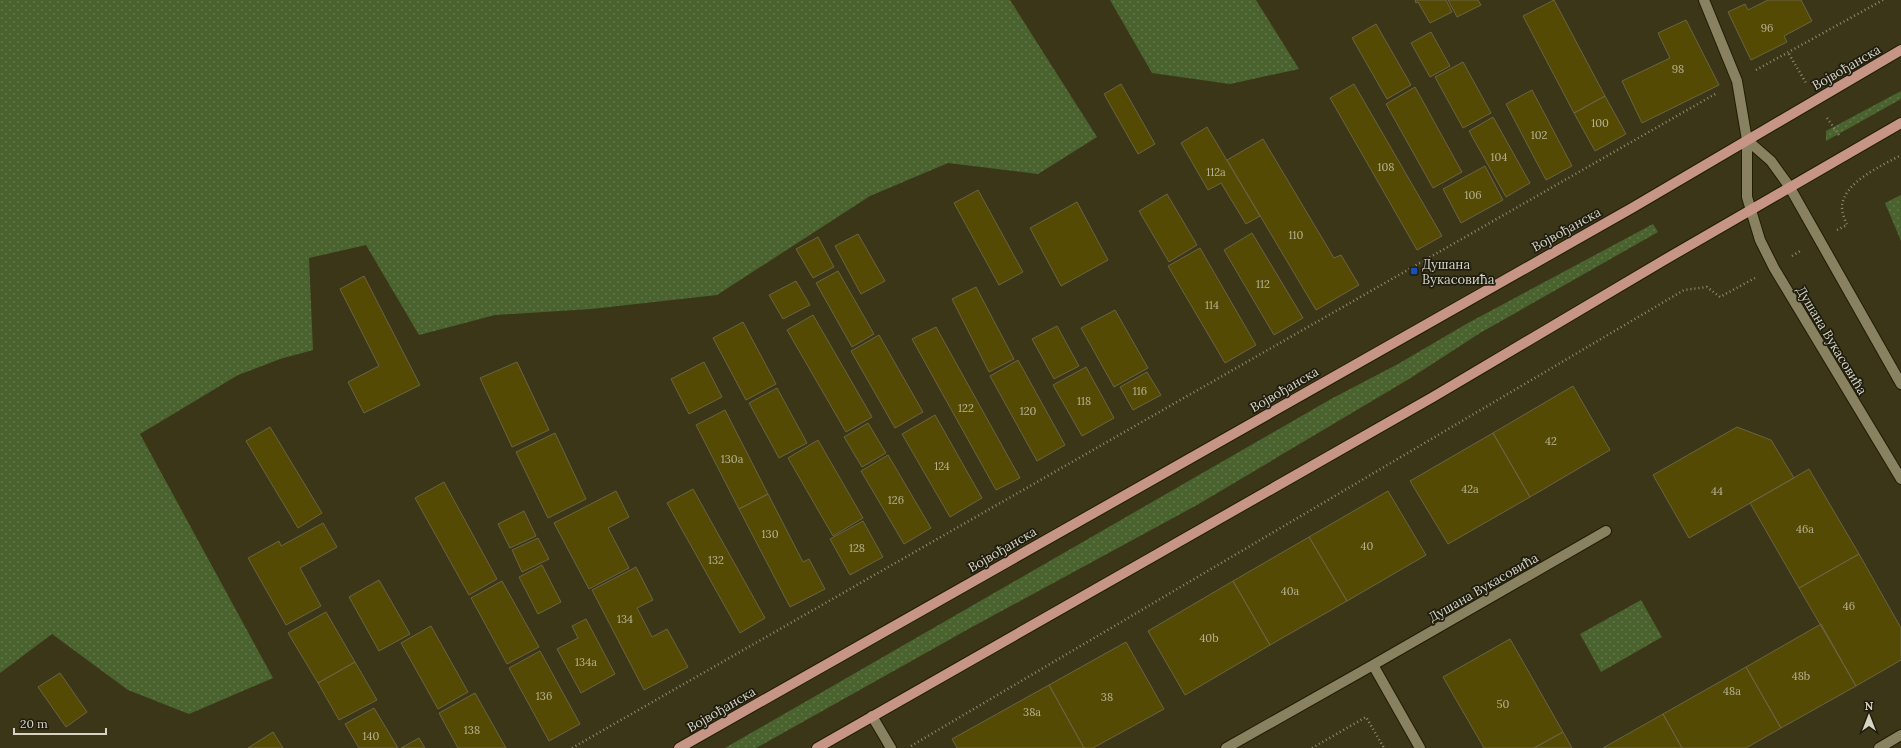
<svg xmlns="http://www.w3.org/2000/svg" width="1901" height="748" viewBox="0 0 1901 748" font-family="Lora,serif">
	<defs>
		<pattern id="green-dots" width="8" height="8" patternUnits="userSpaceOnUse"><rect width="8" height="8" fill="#4a632e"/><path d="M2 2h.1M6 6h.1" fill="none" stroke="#63784b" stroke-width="1.8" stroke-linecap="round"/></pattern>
	</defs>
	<rect width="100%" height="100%" fill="#3b3617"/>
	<!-- green -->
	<path fill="url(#green-dots)" d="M0,0H1010L1097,137L1038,174L948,163L870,196L717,295L591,309L495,315L419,335L366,245L309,258L313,350L280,359L238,375L140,434L273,678L189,714L128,690L52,634L0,673Z
		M1110,0H1256L1299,69L1230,84L1152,73Z
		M1901,91V99L1826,141V131Z
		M1901,195V241L1885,203Z
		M1653,224L1658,232L1480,333L1409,379L1197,505L972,627L756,748H725L1331,399L1398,364L1468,323Z
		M1641,600L1662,637L1601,672L1580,634Z"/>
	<!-- building -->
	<path fill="#554a03" stroke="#6a6445" d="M1415,0H1446L1452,12L1430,23L1418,2L1416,3Z
		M1448,0H1478L1481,5L1457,17Z
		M1554,0L1605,96L1574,113L1523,16Z
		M1768,0H1801L1812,21L1784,36L1787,42L1751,60L1728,12L1745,4L1748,10Z
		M1686,20L1719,85L1642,123L1622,81L1670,58L1658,33Z
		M1376,24L1411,85L1387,99L1352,38Z
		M1431,32L1450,66L1430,77L1411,43Z
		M1463,62L1491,113L1463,128L1435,77Z
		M1121,84L1155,144L1138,154L1104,94Z
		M1354,84L1442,236L1417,250L1330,98Z
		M1415,87L1462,172L1433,188L1386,104Z
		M1532,90L1572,166L1546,180L1506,104Z
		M1605,96L1626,134L1595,151L1574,113Z
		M1493,117L1530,183L1506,197L1469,131Z
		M1207,127L1260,216L1246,224L1221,183L1208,190L1181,143Z
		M1263,139L1334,258L1341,255L1359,285L1316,310L1227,160Z
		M1485,166L1503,200L1461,223L1443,189Z
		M978,190L1023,272L999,285L954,203Z
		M1167,194L1197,245L1169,262L1139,211Z
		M1077,202L1108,260L1061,286L1030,228Z
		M1252,233L1303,318L1274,335L1224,250Z
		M858,234L885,281L861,294L835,246Z
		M818,237L834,267L813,278L796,249Z
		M1200,248L1256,345L1225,363L1168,266Z
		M838,271L874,334L852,347L816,283Z
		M364,276L420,385L364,413L348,382L379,366L340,289Z
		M796,281L810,305L783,319L769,295Z
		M976,287L1014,359L989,372L952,299Z
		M1115,310L1148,368L1114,387L1081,328Z
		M813,315L872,417L846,432L787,330Z
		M743,322L776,384L746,400L713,338Z
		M1057,326L1079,366L1054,379L1032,339Z
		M936,327L1020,478L996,490L912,339Z
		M879,335L923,412L895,428L851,351Z
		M1018,360L1065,445L1037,461L990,376Z
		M517,362L549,430L512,447L480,378Z
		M704,362L722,397L689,414L671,379Z
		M1086,367L1114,418L1082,436L1053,385Z
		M1147,372L1161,395L1133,410L1120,387Z
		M1573,386L1610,450L1530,497L1493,433Z
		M777,388L807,443L779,458L749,403Z
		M725,410L768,494L739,509L696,425Z
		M935,415L982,498L950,517L902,434Z
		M868,423L886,453L862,467L844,437Z
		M270,427L322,513L298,528L246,441Z
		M1737,427L1771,440L1794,478L1689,538L1653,475Z
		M555,433L586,499L548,518L516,452Z
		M1493,433L1530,497L1448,544L1410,481Z
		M818,440L863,518L833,536L788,458Z
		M888,455L931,528L904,544L861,471Z
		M1809,469L1859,554L1799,588L1750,503Z
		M444,482L497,579L469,595L415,498Z
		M693,489L765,618L740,633L667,503Z
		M616,491L629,517L608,528L629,568L589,589L554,523Z
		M1388,491L1426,555L1347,601L1309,537Z
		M768,494L803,562L809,559L825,589L790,607L739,509Z
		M524,511L536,536L510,548L498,524Z
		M863,521L883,557L850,575L830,539Z
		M323,523L337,547L300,568L321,606L286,625L248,558L279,541L281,546Z
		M1309,537L1347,601L1270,645L1233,581Z
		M538,538L549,559L522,572L512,550Z
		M1859,554L1901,628V660L1856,686L1799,588Z
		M542,565L561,602L538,614L519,577Z
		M636,567L653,600L637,608L652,637L667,629L688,667L644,690L592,590Z
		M379,580L410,634L379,651L349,597Z
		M502,581L539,647L507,664L471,598Z
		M1233,581L1270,645L1185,695L1148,631Z
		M326,612L355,662L318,683L288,633Z
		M586,619L615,674L581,693L557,649L578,638L572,626Z
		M1821,624L1856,686L1781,728L1746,667Z
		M431,626L468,692L438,709L401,643Z
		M1510,639L1563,732L1534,748H1484L1443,677Z
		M1126,642L1164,709L1093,748H1084L1049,685Z
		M540,651L580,724L549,741L509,668Z
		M355,662L377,700L339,720L318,683Z
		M1746,667L1781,728L1746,748H1682L1663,714Z
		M60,673L87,712L66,727L38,687Z
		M1049,685L1084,748H957L952,739Z
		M475,693L506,748H458L439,713Z
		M374,708L398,748H359L345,724Z
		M1663,714L1682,748H1603Z
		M273,732L283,748H248Z
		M1563,732L1572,748H1534Z
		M419,738L425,748H401Z"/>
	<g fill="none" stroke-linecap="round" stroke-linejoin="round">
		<!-- minor casing -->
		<g stroke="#221d00" stroke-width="12">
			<path id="minor" d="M1704,0L1737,81L1747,140V197L1760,240L1774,268L1901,479
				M1747,140L1771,161L1789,186L1901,384
				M1373,665L1606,531
				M872,716L891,748
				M1226,748L1373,665L1420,748
				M1879,748L1901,735"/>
		</g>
		<!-- major casing -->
		<g stroke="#221d00" stroke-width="12">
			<path id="major" d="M679,748L1632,208L1901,50
				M817,748L1433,397L1666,259L1901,123"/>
		</g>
		<!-- path -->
		<path stroke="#908c75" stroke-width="2.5" stroke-dasharray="1 3" stroke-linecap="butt" d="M1789,54L1806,83
			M1756,70L1883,0
			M1827,118L1839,135
			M1837,230L1847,225C1845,220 1842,213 1842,207C1843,182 1882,166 1901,155
			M1792,256L1802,250
			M911,746L1684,290L1707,287L1720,297L1755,278
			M572,748L1717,93
			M1312,748L1366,717L1384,748"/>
		<!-- minor -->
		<use href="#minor" stroke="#888261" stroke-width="10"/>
		<!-- major -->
		<use href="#major" stroke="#c79586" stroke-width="10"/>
	</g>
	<!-- markers -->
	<rect fill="#1a4fb4" stroke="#1f1d10" stroke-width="1.5" x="1410" y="267" width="8" height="8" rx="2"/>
	<g text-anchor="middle" stroke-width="3.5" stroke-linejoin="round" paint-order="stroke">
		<!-- number labels -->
		<g font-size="11" fill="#b6b293">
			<text x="1767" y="32">96</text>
			<text x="1678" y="73">98</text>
			<text x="1600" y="127">100</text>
			<text x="1539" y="139">102</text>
			<text x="1499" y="161">104</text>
			<text x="1386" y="171">108</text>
			<text x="1216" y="176">112a</text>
			<text x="1473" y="199">106</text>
			<text x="1296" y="239">110</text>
			<text x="1263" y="288">112</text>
			<text x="1212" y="309">114</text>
			<text x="1140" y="395">116</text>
			<text x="1084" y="405">118</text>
			<text x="966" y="412">122</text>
			<text x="1028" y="415">120</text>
			<text x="1551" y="445">42</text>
			<text x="732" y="463">130a</text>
			<text x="942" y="470">124</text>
			<text x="1470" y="493">42a</text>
			<text x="1717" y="495">44</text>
			<text x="896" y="504">126</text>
			<text x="1805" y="533">46a</text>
			<text x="770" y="538">130</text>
			<text x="1367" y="550">40</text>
			<text x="857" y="552">128</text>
			<text x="716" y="564">132</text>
			<text x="1290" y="595">40a</text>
			<text x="1849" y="610">46</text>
			<text x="625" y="623">134</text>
			<text x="1209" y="642">40b</text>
			<text x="586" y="666">134a</text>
			<text x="1801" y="680">48b</text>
			<text x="1732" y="695">48a</text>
			<text x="544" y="700">136</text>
			<text x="1107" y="701">38</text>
			<text x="1503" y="708">50</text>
			<text x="1032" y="716">38a</text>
			<text x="472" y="734">138</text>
			<text x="371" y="740">140</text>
		</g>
		<!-- street labels -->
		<g font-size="13" fill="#d7d4c3" stroke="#1f1d10">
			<text transform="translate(1846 67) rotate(-30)" y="5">Војвођанска</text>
			<text transform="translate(1566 229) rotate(-29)" y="5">Војвођанска</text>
			<text transform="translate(1832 340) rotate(59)" y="5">Душана Вукасовића</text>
			<text transform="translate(1284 389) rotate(-30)" y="5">Војвођанска</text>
			<text transform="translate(1002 549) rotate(-30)" y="5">Војвођанска</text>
			<text transform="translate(1483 587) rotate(-30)" y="5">Душана Вукасовића</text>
			<text transform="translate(721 709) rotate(-30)" y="5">Војвођанска</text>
		</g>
		<!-- poi labels -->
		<g font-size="13" fill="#d7d4c3" stroke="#1f1d10" text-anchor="start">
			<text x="1422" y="269">Душана<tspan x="1422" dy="15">Вукасовића</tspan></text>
		</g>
	</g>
	<!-- north arrow -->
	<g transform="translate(1869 716)" stroke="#1f1d10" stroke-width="3" paint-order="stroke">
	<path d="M0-3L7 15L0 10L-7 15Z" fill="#d7d4c3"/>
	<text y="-6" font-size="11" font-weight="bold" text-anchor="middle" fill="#d7d4c3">N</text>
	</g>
	<!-- scale -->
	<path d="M14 728v6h92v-6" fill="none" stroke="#d7d4c3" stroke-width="2"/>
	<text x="20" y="728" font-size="12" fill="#d7d4c3" stroke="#1f1d10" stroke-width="3" paint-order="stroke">20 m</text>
</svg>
